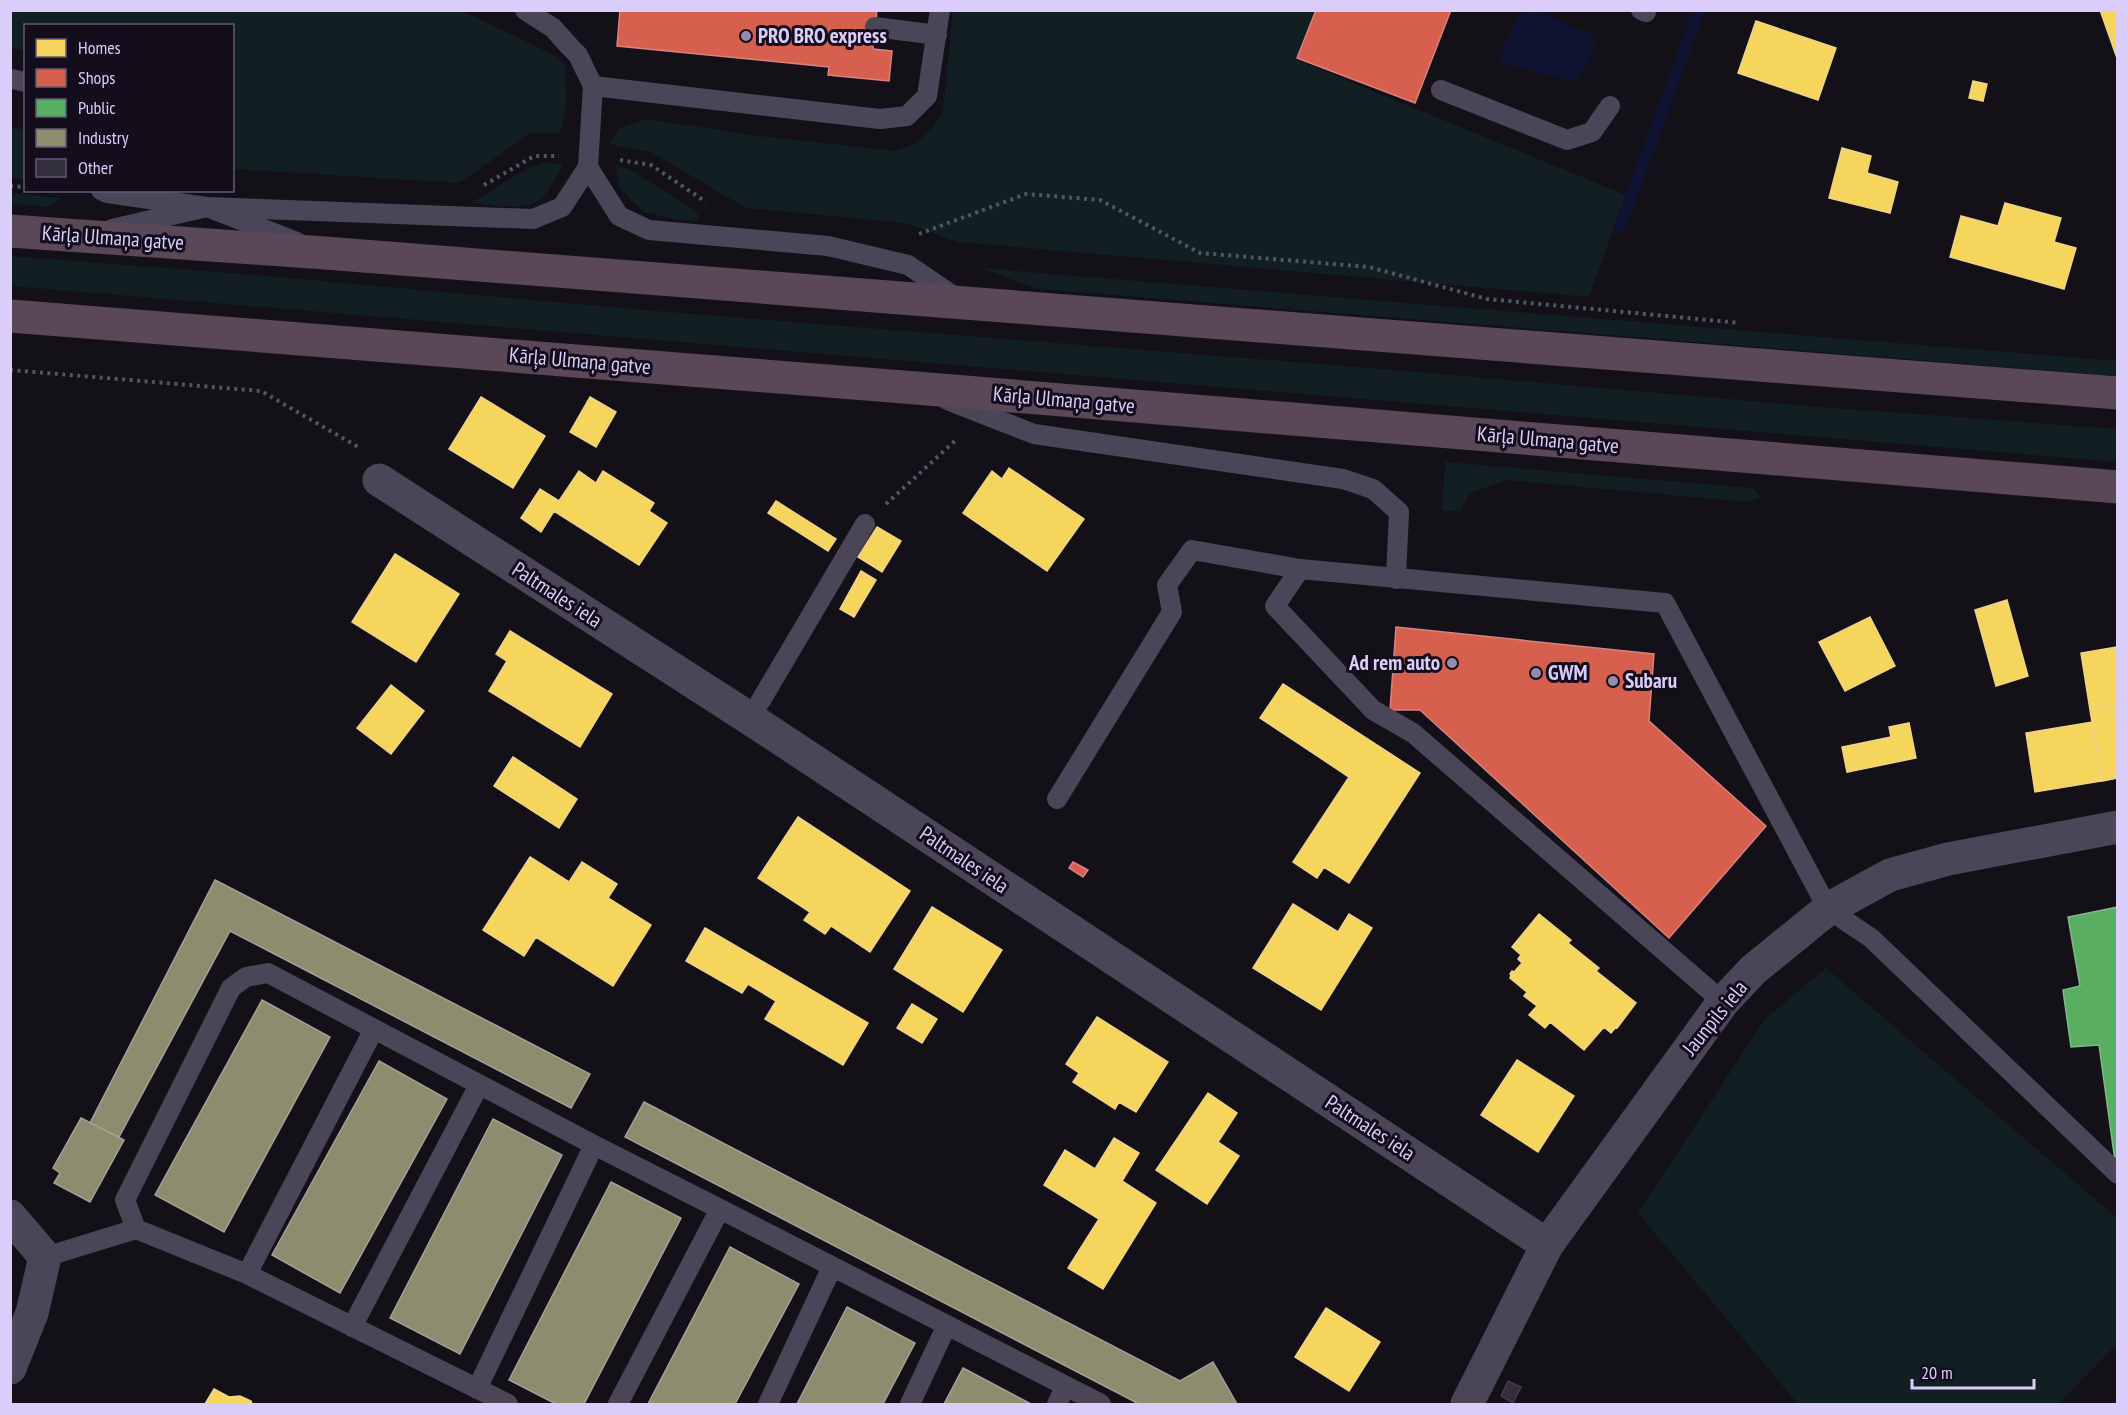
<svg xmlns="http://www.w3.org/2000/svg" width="2128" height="1415" viewBox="0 0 2128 1415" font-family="'PT Sans Narrow',sans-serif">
	<rect width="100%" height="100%" fill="#141018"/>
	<!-- green -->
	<path fill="#111f23" d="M10,11H462L552,54L564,63C567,85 569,112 559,133H531L459,183L233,169L232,26H26L25,51L11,48Z
		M953,11H1316L1297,60L1626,195L1589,297L958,242L905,223L746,208L651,152L609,144L619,129L646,119L759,136L896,151L916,143L933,128L943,112Z
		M10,128L25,129V179L11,178Z
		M543,163L563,164C556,177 548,197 534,203C519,210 488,204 471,203L526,169Z
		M616,165L632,171L696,211L700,221L674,219L644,212L619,188Z
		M10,193H11L60,198L50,207L11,204Z
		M10,256L245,274L644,310L1382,369L1820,407L2117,429V462L11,286Z
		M980,268L2117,361V376L1039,289Z
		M1445,462L1753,488L1761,497L1747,502L1506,480L1470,493L1461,511H1442Z
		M1826,968L2117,1218V1344L2058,1404H1798L1638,1213L1765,1019Z"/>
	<!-- water -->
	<path fill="#0e1332" d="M1528,11C1551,10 1567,28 1589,32L1595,41C1592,57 1587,72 1573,82L1501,62L1503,47L1514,26L1516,19Z"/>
	<!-- homes -->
	<path fill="#f6d55c" stroke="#eed38b" stroke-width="1.5" d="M2100,10H2118V61Z
		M1756,21L1836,48L1818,100L1738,73Z
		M1973,81L1987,84L1983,101L1969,98Z
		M1842,148L1871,156L1867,173L1898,182L1890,213L1829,198Z
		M2005,203L2061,218L2054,242L2076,248L2064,289L1950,257L1961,216L1998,226Z
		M481,397L545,436L513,488L449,449Z
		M590,397L616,412L596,447L570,432Z
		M1009,468L1084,519L1047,571L963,513L992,471L1002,479Z
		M579,471L596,483L603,471L654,503L649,511L667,523L639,565L554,511L541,532L521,518L540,489L559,501Z
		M776,501L836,539L828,551L768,513Z
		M877,527L901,541L882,572L858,557Z
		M395,554L459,594L416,662L352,622Z
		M861,571L876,580L854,617L840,609Z
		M2007,600L2028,676L1996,686L1975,610Z
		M1870,617L1895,666L1845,691L1819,642Z
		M510,631L612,694L580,747L489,691L507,661L496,654Z
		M2116,647L2118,659V705L2090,710L2081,653Z
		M1283,684L1420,773L1349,883L1324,867L1317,878L1293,862L1349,777L1260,718Z
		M391,685L424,711L391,754L357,728Z
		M2118,705V778L2102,781L2090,710Z
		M2092,722L2102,781L2035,792L2026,733Z
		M1909,723L1916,758L1847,772L1842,747L1891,737L1889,727Z
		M513,757L577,799L559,828L494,786Z
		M798,817L910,891L870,952L831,926L825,934L804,920L810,912L758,878Z
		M530,857L569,882L582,862L617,884L608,898L651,925L613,986L536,937L524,956L483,930Z
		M1293,904L1338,932L1349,914L1372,928L1321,1010L1253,968Z
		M932,907L1002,950L963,1012L894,969Z
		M1539,914L1571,940L1568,943L1599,968L1596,971L1636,1003L1617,1028L1616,1027L1611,1033L1604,1027L1584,1050L1550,1022L1545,1028L1529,1015L1537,1006L1524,996L1527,992L1510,978L1511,975L1510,974L1512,971L1514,972L1522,963L1518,959L1521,955L1512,947Z
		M705,928L868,1023L843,1065L765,1019L776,1001L748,984L742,993L686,961Z
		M912,1004L937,1019L922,1043L897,1028Z
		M1097,1017L1168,1062L1136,1112L1119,1102L1115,1109L1073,1082L1079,1073L1066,1064Z
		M1517,1060L1574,1096L1538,1152L1481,1115Z
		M1208,1093L1237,1113L1218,1142L1239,1156L1207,1204L1156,1170Z
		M1114,1138L1139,1153L1122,1181L1156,1203L1103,1289L1068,1268L1099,1219L1044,1185L1065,1150L1095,1169Z
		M1326,1308L1380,1342L1349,1391L1295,1357Z
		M214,1389L229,1397L240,1396L251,1401L252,1404H205Z"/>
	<!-- shops -->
	<path fill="#d6604d" stroke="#d88181" stroke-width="1.5" d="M620,10H877L873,49L892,51L889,81L828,75L829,67L617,46Z
		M1316,10H1451L1415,103L1297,58Z
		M1396,627L1654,654L1649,721L1766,826L1669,938L1420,710H1390Z
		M1073,862L1088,870L1083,877L1069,868Z"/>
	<!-- public -->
	<path fill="#5aae61" stroke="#81b78f" stroke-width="1.5" d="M2118,907V1161H2115L2099,1045L2071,1047L2063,990L2080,986L2068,917Z"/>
	<!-- industry -->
	<path fill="#8c8c6e" stroke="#a4a098" stroke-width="1.5" d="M215,880L590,1074L571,1108L230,931L119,1137L90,1123Z
		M262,1000L330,1037L224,1232L155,1195Z
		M379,1061L447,1099L340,1293L272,1255Z
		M644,1102L1180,1381L1213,1362L1237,1404H1139L625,1137Z
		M81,1118L124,1140L90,1202L54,1183L60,1173L53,1168Z
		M493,1119L562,1155L460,1354L390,1318Z
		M611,1182L681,1218L584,1404H556L509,1380Z
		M730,1247L799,1284L735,1404H648Z
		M847,1307L915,1343L883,1404H797Z
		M963,1368L1031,1404H944Z"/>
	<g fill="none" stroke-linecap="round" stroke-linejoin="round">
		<!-- stream -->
		<path stroke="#0e1332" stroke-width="12" d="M1620,227L1699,10"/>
	</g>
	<!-- building -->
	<path fill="#332e3b" stroke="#423a4b" stroke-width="1.5" d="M1508,1381L1521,1387L1513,1403L1501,1396Z"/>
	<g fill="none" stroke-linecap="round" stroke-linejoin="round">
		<!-- path -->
		<path stroke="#4f5764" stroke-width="4" stroke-dasharray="3 4.5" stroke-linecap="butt" d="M620,160L651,165L706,202
			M484,185L534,156H559
			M10,186L26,187
			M919,234L1026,194L1100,200L1200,253L1369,267L1487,299L1740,323
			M10,370L261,391L360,448
			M886,504L956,440"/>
		<!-- lane -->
		<path stroke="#4a4658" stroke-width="20" d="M1641,10L1646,12
			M875,27L937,35
			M11,79L26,82
			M593,86L880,119L907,116L927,96L940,10
			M1441,90L1567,140L1592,132L1610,106
			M588,167L619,216L649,230L828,246L908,265L958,299
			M101,190L107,193L207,207L297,242
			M112,229L207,207L533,219L562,207L588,167L593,86L578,55L570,47L553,28L525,10
			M947,400L1034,434L1343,479L1373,489L1399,512L1396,579
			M760,702L865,524
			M1057,799L1172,612L1167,585L1192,550L1300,569
			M1723,1002L1413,733L1373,710L1275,606L1300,569L1665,603L1828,909L1871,938L2118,1174
			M45,1257L136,1229
			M247,1274L374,1029
			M352,1327L479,1085
			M477,1389L594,1145
			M508,1404L247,1274L136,1229L125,1200L231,988L246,977L268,973L594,1145L720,1209
			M618,1404L720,1209L1101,1404
			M768,1404L832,1267
			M910,1404L947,1325
			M1057,1404L1066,1386"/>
		<!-- street -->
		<path stroke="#4a4658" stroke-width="33" d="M379,480L749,718L1547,1245
			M10,1216L45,1257L32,1313L10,1368
			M1467,1404L1547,1245L1723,1002L1753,970L1828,909L1890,875L1948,859L2118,827"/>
		<!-- highway -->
		<path stroke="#5a4757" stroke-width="33" d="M10,231L325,253L2118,393
			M10,316L916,388L2118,487"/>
	</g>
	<!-- markers -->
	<g fill="#958bab" stroke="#130d1c" stroke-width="2">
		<circle cx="746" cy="36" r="6"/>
		<circle cx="1452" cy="663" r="6"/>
		<circle cx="1536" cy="673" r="6"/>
		<circle cx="1613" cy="681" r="6"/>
	</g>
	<g text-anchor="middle" stroke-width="6" stroke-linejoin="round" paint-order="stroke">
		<!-- poi labels -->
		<g font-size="21" font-weight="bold" fill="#dbcdfa" stroke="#130d1c" text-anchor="start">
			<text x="758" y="43">PRO BRO express</text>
			<text x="1440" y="670" text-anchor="end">Ad rem auto</text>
			<text x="1548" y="680">GWM</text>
			<text x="1625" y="688">Subaru</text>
		</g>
		<!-- street labels -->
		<g font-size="21" fill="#dbcdfa" stroke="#130d1c">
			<text transform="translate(113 238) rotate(4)" y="7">Kārļa Ulmaņa gatve</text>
			<text transform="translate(580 361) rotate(5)" y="7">Kārļa Ulmaņa gatve</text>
			<text transform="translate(1064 400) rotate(5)" y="7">Kārļa Ulmaņa gatve</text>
			<text transform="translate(1548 440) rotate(5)" y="7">Kārļa Ulmaņa gatve</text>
			<text transform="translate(557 595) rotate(33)" y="7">Paltmales iela</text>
			<text transform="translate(964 860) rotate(34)" y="7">Paltmales iela</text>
			<text transform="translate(1715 1018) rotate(-51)" y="7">Jaunpils iela</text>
			<text transform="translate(1370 1128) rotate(33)" y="7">Paltmales iela</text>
		</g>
	</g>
	<!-- border -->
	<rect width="2128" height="1415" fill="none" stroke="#dbcdfa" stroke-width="24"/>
	<!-- legend -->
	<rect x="24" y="24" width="210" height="168" fill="#130d1c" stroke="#635a75" stroke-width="1.5"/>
	<rect x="36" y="39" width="30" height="18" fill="#f6d55c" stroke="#635a75" stroke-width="1.5"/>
	<text x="78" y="54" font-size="18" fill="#dbcdfa">Homes</text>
	<rect x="36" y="69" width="30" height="18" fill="#d6604d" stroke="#635a75" stroke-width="1.5"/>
	<text x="78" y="84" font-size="18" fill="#dbcdfa">Shops</text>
	<rect x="36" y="99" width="30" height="18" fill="#5aae61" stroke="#635a75" stroke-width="1.5"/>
	<text x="78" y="114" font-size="18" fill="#dbcdfa">Public</text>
	<rect x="36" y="129" width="30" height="18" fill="#8c8c6e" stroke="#635a75" stroke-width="1.5"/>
	<text x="78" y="144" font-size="18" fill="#dbcdfa">Industry</text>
	<rect x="36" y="159" width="30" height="18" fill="#332e3b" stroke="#635a75" stroke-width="1.5"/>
	<text x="78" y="174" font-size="18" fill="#dbcdfa">Other</text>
	<!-- scale -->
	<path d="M1912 1379v9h122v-9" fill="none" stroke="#dbcdfa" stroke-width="3"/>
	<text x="1921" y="1379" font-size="18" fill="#dbcdfa" stroke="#130d1c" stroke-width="4.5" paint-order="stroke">20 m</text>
</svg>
